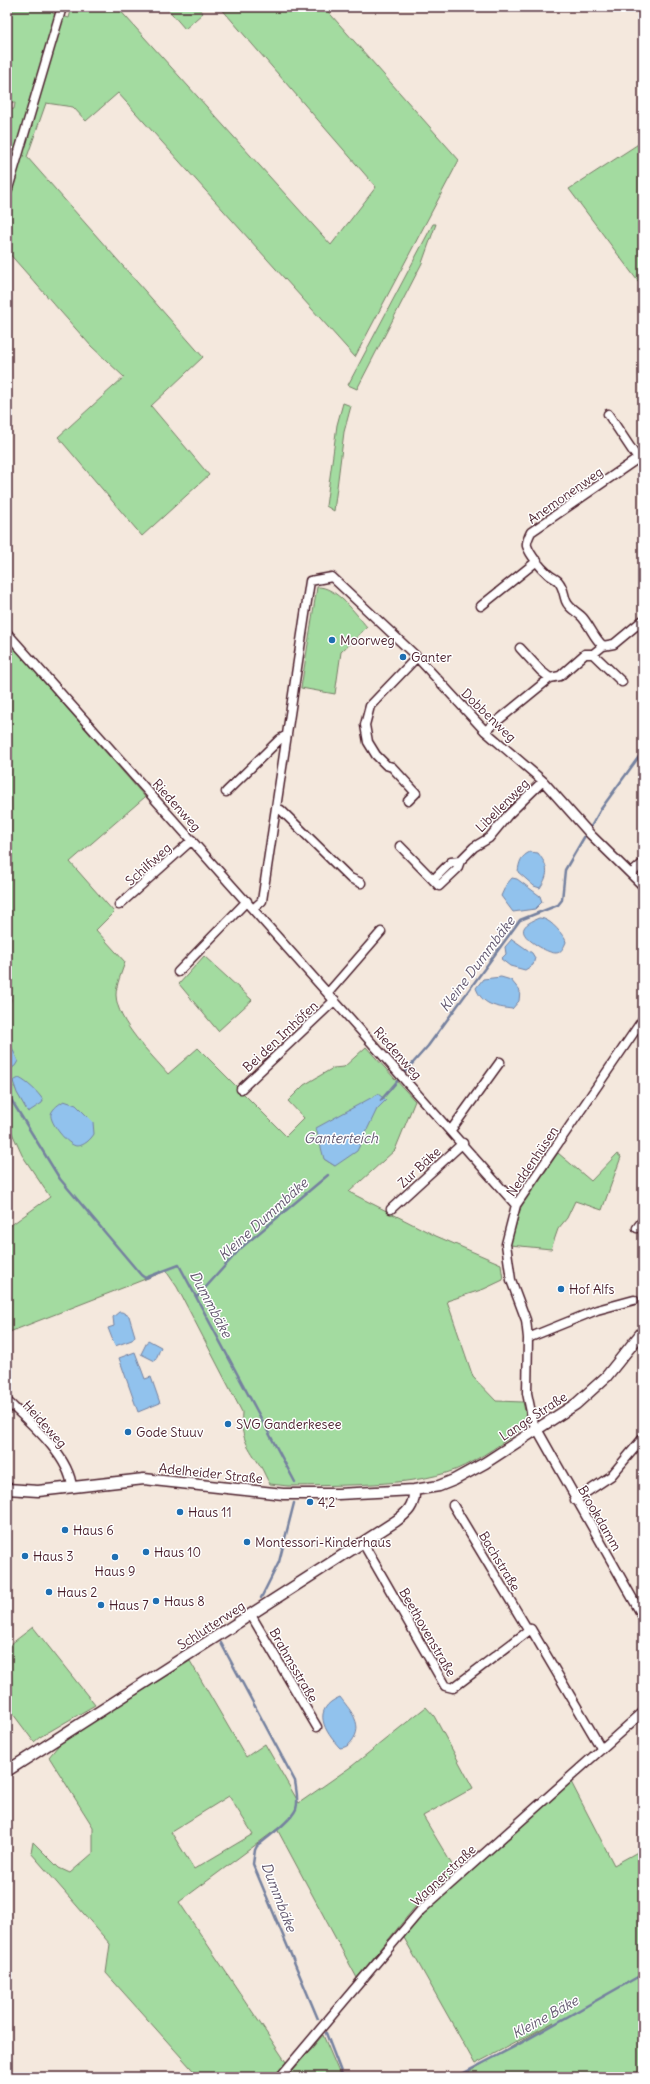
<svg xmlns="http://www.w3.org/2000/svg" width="650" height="2084" viewBox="0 0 650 2084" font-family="Delius,sans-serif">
	<rect width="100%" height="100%" fill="#f4e8dd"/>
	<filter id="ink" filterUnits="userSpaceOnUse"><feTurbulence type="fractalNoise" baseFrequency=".025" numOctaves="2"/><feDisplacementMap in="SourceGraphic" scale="8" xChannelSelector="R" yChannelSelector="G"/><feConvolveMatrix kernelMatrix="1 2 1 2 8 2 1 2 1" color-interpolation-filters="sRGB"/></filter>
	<g filter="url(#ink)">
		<!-- green -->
		<path fill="#a3dba0" stroke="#767d66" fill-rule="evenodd" d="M7,7H54L52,13L69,18L72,7H117L331,245L376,187L220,7H324L459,160L355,357L118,93L86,121L73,107L46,103L27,157L203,357L151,406L209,475L142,536L58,437L124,377L91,346L7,251V110L14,109L15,103H7Z
			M166,7H198L203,13L185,29Z
			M643,141V288L569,189Z
			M433,224H436L422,263L357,389L348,385Z
			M343,403L351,406L344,432L334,511L326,506L337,425Z
			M317,587C336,586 356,614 367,627L341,652L335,694L301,688Z
			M7,640L145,797L70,862L114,912L96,930L125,962C122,972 116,985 116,995C117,1022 151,1054 168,1074L198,1048L286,1136L304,1118L288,1101L304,1085L333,1068L344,1067L366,1047L415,1101L395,1150L349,1192L436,1236L501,1264L503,1280L484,1289L447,1301L473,1377L496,1401L523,1402L528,1425C505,1441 481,1459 455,1470C409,1487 338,1485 288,1486L270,1484C266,1478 264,1472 261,1467C248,1446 240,1439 242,1412L177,1287L166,1271L7,1333V1228L50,1197L22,1155L7,1122V1069L9,1070L10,1041C4,1033 6,1008 11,1000L7,985ZM24,1081L31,1089L28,1112L14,1086ZM386,1100L377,1109L335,1166L324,1159Z
			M204,956L252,1000L218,1031L179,984Z
			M558,1153L591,1181L617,1154L621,1157L602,1210L575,1201L567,1218L558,1229L551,1249L510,1245L521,1207Z
			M33,1627L95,1705L40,1737L34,1742L7,1706V1647Z
			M190,1661L246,1757L265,1744L299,1803L352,1766L426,1707L434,1716L473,1788L423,1816L457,1873L420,1901L357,1978L277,1829L179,1902L288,2065L277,2077H199L106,1973L110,1944L31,1853L33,1842L59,1868L70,1873L93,1853V1827L49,1757L62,1741ZM229,1796L253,1834L194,1869L171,1832Z
			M570,1780L614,1865L643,1849V2077H460L554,2022L475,2064L403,1936L425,1912Z
			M323,2035L341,2077H287Z"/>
		<!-- water -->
		<path fill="#91c2ed" stroke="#75819f" d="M530,852L538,853C548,866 550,873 540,888L534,886L518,872C519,862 521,856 530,852Z
			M512,878L517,879L540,896L542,902L535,909L513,912L501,896L506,885Z
			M539,918C549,918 559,930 565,939L566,942C564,947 561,953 556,953C550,953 543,949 538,946C521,935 516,927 539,918Z
			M512,939L532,953L535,958L533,965L525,970L510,966L501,959L506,954L505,947Z
			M501,977L511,980L520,991L519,1001L512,1009C496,1007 482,1005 476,988L483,979Z
			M7,1037L18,1061L15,1066L9,1070L7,1069Z
			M19,1078C27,1082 38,1092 43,1100L42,1103L28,1112L17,1093L13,1081Z
			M378,1094L386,1100L377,1109L357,1151L335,1166L324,1159L316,1128Z
			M64,1101L76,1105L93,1122L94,1134C91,1139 84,1146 77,1146C68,1146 49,1122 51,1114C53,1108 59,1104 64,1101Z
			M119,1312H122L129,1316L135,1336L132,1340L115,1346L108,1328L114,1326L113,1317Z
			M148,1340L161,1347L155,1361L141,1354Z
			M135,1352L145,1379L151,1377L160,1403L138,1412L119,1358Z
			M340,1697C349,1709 363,1723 354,1738C350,1744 348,1747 340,1748C324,1731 311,1709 340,1697Z"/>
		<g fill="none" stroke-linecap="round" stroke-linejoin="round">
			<!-- stream -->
			<path stroke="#75819f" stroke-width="2.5" d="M589,830L601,809L643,751
				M404,1073L428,1046L520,920L558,905L562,900L565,870L586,834
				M7,1093L60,1179L141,1275L145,1278L179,1265L295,1482
				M381,1100L400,1078
				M197,1297L241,1248L328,1175
				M261,1598L279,1562L294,1503
				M221,1643L295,1781C296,1789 299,1800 296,1809C291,1821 268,1837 257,1846L255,1850L253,1864L318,2019
				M326,2033L343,2077
				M456,2077L514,2047L643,1974"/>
			<!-- minor casing -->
			<g stroke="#4a1f2b" stroke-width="11">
				<path id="minor" d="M7,192L62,7
					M608,414L638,459
					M481,606L537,561
					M7,633L516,1205
					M603,646C594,638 591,628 583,618C578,612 569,609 566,601C563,593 564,588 558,581C555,578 551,577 548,574C541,568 530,555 527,546C526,542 529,536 531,532L643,455
					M520,648L541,671L550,678
					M593,654L622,682
					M485,731L550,678L560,676L585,654H593L603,646L614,644L643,620
					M226,792L280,739L287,735
					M408,801L416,793L392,767L386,765L376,755L368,742L365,725L370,706L417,657
					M276,809L281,810L350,878L361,883
					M400,846L439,886L457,869L460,861L474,847L489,838L508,815L543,781
					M631,874L643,863
					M433,880L451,862L460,861
					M119,905L192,840
					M253,909L262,901L310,581L332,577L417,657L485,731L543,781L591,835L643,886
					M178,972L247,901
					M328,993L381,932
					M643,1019L516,1205L506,1244L511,1280L526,1320L528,1338L527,1393L533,1422L643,1617
					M241,1089L335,1000
					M451,1130L500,1062
					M391,1209L463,1143
					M637,1228L643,1220
					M528,1338L597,1310L634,1300
					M7,1401C29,1422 69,1455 72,1487
					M575,1500L611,1476L643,1438
					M453,1505L528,1630
					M363,1543L445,1686L453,1688L531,1629L601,1748
					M251,1615L317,1727
					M280,2077L420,1911L643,1712"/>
			</g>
			<!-- tertiary casing -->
			<g stroke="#4a1f2b" stroke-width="13">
				<path id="tertiary" d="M7,1489L38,1491L144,1479L283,1494H338L414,1490L439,1486L454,1480L485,1463L576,1404L606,1377L643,1331
					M7,1771L396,1521C407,1513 415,1506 414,1490"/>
			</g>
			<!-- minor -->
			<use href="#minor" stroke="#fff" stroke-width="8"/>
			<!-- tertiary -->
			<use href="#tertiary" stroke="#fff" stroke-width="10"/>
		</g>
	</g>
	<!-- markers -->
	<g fill="#1f6fb2" stroke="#fff" stroke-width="1.5">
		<circle cx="332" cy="640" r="4"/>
		<circle cx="403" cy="657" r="4"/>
		<circle cx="561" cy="1289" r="4"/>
		<circle cx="228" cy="1424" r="4"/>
		<circle cx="128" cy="1432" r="4"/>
		<circle cx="310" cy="1502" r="4"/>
		<circle cx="180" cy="1512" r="4"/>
		<circle cx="65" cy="1530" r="4"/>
		<circle cx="247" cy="1542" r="4"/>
		<circle cx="146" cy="1552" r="4"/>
		<circle cx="25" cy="1556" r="4"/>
		<circle cx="115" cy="1557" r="4"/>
		<circle cx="49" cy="1592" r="4"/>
		<circle cx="156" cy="1601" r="4"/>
		<circle cx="101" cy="1605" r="4"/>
	</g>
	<g text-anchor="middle" stroke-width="3" stroke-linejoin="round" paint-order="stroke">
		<!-- street labels -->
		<g font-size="13" fill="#4a1f2b" stroke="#fff">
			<text transform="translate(565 495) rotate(-35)" y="5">Anemonenweg</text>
			<text transform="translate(489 715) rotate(44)" y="5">Dobbenweg</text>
			<text transform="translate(177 805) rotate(48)" y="5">Riedenweg</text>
			<text transform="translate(502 805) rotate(-45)" y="5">Libellenweg</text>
			<text transform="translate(148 864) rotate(-42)" y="5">Schilfweg</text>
			<text transform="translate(280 1036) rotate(-43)" y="5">Bei den Imhöfen</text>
			<text transform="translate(398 1053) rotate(48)" y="5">Riedenweg</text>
			<text transform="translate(532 1161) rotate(-56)" y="5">Neddenhüsen</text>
			<text transform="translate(419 1167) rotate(-43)" y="5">Zur Bäke</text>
			<text transform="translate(533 1416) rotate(-33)" y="5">Lange Straße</text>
			<text transform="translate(45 1424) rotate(48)" y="5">Heideweg</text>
			<text transform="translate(211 1473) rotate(6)" y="5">Adelheider Straße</text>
			<text transform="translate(600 1518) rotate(60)" y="5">Brookdamm</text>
			<text transform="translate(500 1561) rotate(59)" y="5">Bachstraße</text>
			<text transform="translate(211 1625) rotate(-33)" y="5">Schlutterweg</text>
			<text transform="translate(428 1632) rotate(60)" y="5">Beethovenstraße</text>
			<text transform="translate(294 1665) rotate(60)" y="5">Brahmsstraße</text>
			<text transform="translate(443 1875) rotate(-43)" y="5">Wagnerstraße</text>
		</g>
		<!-- poi labels -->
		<g font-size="13" fill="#4a1f2b" stroke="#fff" text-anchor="start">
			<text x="340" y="645">Moorweg</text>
			<text x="411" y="662">Ganter</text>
			<text x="569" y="1294">Hof Alfs</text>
			<text x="236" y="1429">SVG Ganderkesee</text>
			<text x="136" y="1437">Gode Stuuv</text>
			<text x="318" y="1507">4,2</text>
			<text x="188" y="1517">Haus 11</text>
			<text x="73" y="1535">Haus 6</text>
			<text x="255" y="1547">Montessori-Kinderhaus</text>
			<text x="154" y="1557">Haus 10</text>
			<text x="33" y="1561">Haus 3</text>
			<text x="115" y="1576" text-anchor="middle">Haus 9</text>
			<text x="57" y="1597">Haus 2</text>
			<text x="164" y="1606">Haus 8</text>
			<text x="109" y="1610">Haus 7</text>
		</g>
		<!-- water labels -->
		<g font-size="14" font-style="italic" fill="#63586f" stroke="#fff">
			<text transform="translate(477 964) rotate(-53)" y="5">Kleine Dummbäke</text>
			<text x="341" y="1143">Ganterteich</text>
			<text transform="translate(263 1219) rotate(-42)" y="5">Kleine Dummbäke</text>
			<text transform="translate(211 1304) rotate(62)" y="5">Dummbäke</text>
			<text transform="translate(279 1897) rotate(69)" y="5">Dummbäke</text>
			<text transform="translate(545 2017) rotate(-29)" y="5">Kleine Bäke</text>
		</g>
	</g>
	<!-- margin -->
	<rect width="650" height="2084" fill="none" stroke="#fff" stroke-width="24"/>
	<rect x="12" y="12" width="626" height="2060" fill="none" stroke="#4a1f2b" stroke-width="1.5" filter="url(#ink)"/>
</svg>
